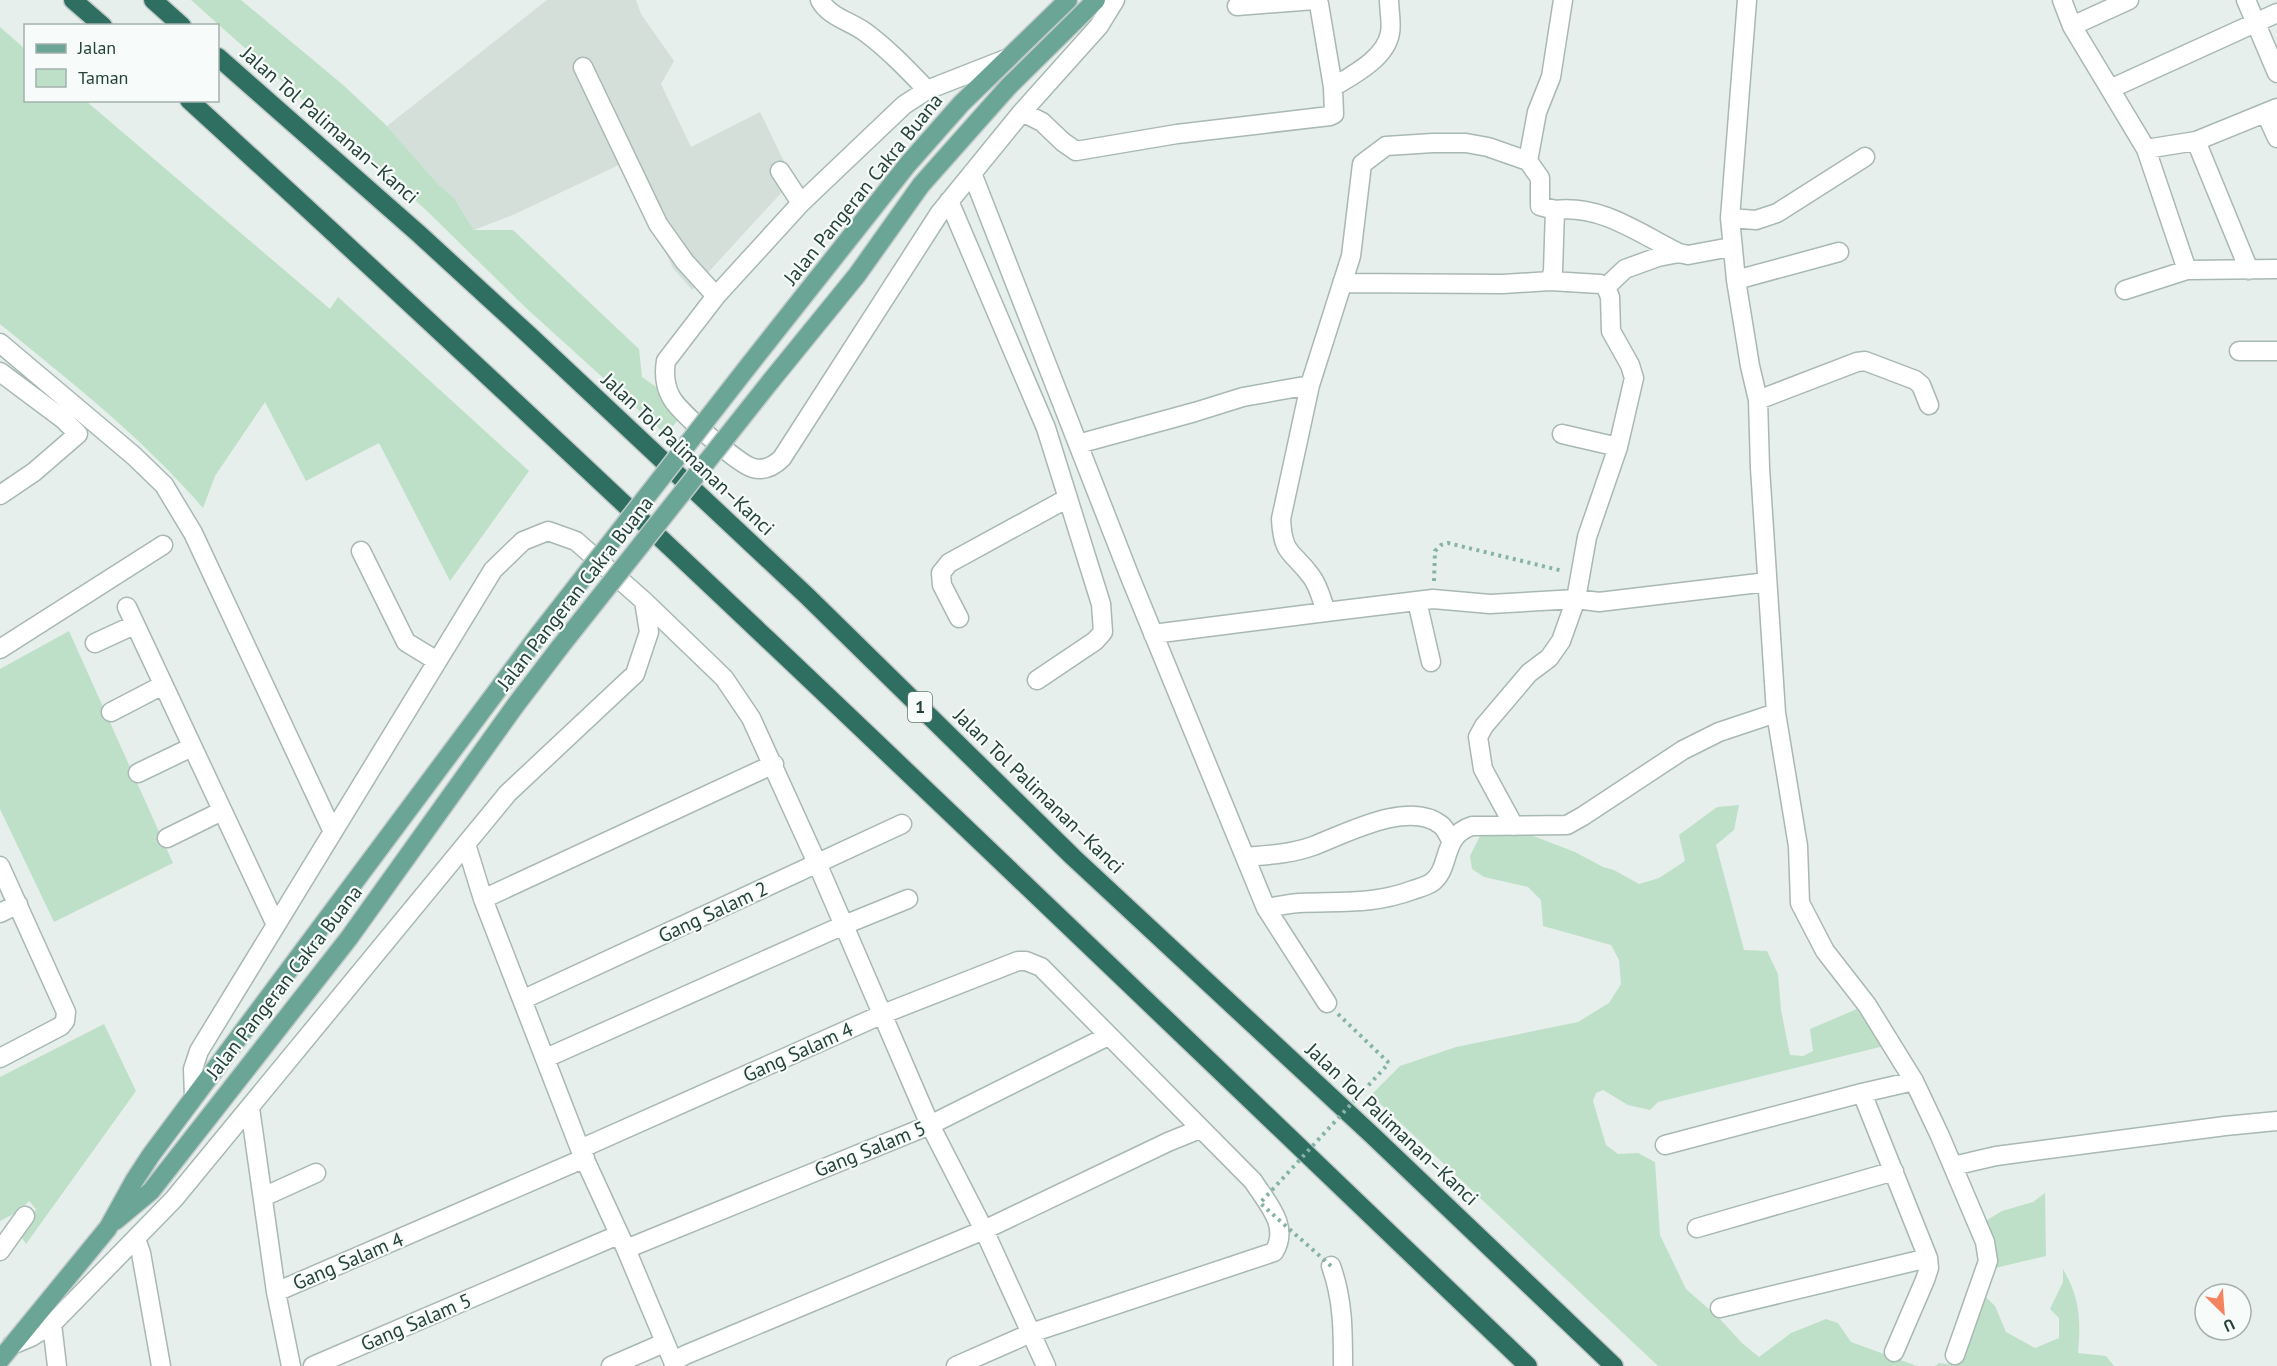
<svg xmlns="http://www.w3.org/2000/svg" width="2277" height="1366" viewBox="0 0 2277 1366" font-family="'PT Sans',sans-serif">
	<rect width="100%" height="100%" fill="#e6efeb"/>
	<!-- built -->
	<path fill="#d4dfda" d="M547,0H636L641,14L674,61L661,84L691,147L760,112L793,180L692,290L673,268L621,164L515,214L474,230L454,198L438,184L387,126Z"/>
	<!-- green -->
	<path fill="#bfe0c8" d="M191,0H241L342,84L387,126L438,184L454,198L474,230H513L639,349L642,377L659,389L681,416L666,435L525,307L427,211Z
		M0,27L25,49L26,100L86,101L330,309L338,297L529,471L450,581L379,443L306,481L265,402L215,476L203,508C143,438 71,382 0,324Z
		M69,631L173,863L54,922L0,809V669Z
		M1739,805L1734,830L1716,845L1744,950L1767,951L1778,974L1781,1010L1790,1055L1803,1056L1813,1051L1810,1029L1857,1009L1888,1045L1658,1102L1650,1110L1628,1105L1603,1090L1596,1093L1593,1101L1606,1145L1618,1154L1638,1153L1655,1162L1660,1235L1686,1289L1719,1318L1742,1343L1759,1357L1791,1333L1826,1319L1838,1323L1851,1342L1917,1366H1658L1371,1095L1400,1066L1456,1047L1578,1022L1609,1003L1621,984L1619,960L1611,945L1543,926L1541,900L1528,887L1484,877L1472,869L1470,856L1480,836L1498,832L1528,834L1575,852L1603,867L1614,870L1639,884L1659,878L1685,861L1679,835L1717,807Z
		M104,1024L136,1091L26,1244L19,1233L36,1209L29,1201L19,1211L0,1221V1077Z
		M2045,1193L2046,1256L1995,1268L1993,1248L1982,1223L2002,1211L2033,1202Z
		M2063,1269C2080,1298 2081,1320 2078,1353L2106,1356L2114,1366H1935L1939,1363L1956,1365L1966,1347L1983,1294L1995,1306L2006,1332L2035,1348L2059,1338V1318L2050,1309L2063,1282Z"/>
	<g fill="none" stroke-linecap="round" stroke-linejoin="round">
		<!-- minor casing -->
		<g stroke="#a8b8b2" stroke-width="21">
			<path id="minor" d="M820,0C829,17 850,21 865,32C888,49 908,70 927,90
				M1747,0L1730,218L1736,280L1750,366L1758,400L1760,468L1776,713L1798,846L1800,903L1825,951L1867,1005L1914,1081L1940,1136L1985,1242L1988,1261L1955,1355
				M2062,0L2072,26L2110,89
				M2246,0L2277,73
				M2277,13L2110,89L2146,149L2196,141L2277,108
				M2072,26L2129,0
				M1006,59L927,90L904,105L801,203L716,296L666,361C664,373 665,386 671,397C678,411 738,464 753,468C764,471 774,466 782,458L939,214L1022,112L1099,26L1115,0
				M583,67L658,224L685,262L716,296
				M1333,87C1353,75 1386,58 1390,33C1392,23 1389,10 1389,0
				M1022,112L1042,122L1063,142L1076,151L1177,134L1330,116L1334,114L1333,87L1319,4L1315,0L1237,6
				M2266,114L2277,138
				M2196,141L2249,270
				M2146,149L2187,270
				M1528,161L1488,147L1466,143H1433L1386,146L1362,164L1351,256L1310,385L1281,519C1283,556 1292,550 1311,576C1319,586 1322,601 1326,612L1433,599L1490,604L1576,599L1599,602L1767,582
				M780,171L801,203
				M972,173L1130,577L1266,908L1327,1003
				M949,201L1046,428L1101,604L1103,632L1095,641L1037,680
				M1555,210C1601,204 1640,234 1679,253L1688,255L1731,247
				M1730,218L1756,220L1777,213L1865,157
				M1736,280L1839,252
				M1550,281L1600,284L1606,287L1610,297L1611,331L1630,365L1634,378L1618,447
				M1342,283L1503,284L1550,281L1553,271L1555,210L1540,206V178L1528,161L1537,112L1551,77L1563,0
				M1606,287L1625,269L1658,257L1679,253
				M2125,290L2187,270L2277,269
				M0,343L134,456L164,485L193,533L333,832
				M2239,351H2277
				M0,372L63,419L78,434L34,472L0,495
				M1758,400L1857,362L1865,361L1915,380L1921,385L1929,405
				M1078,444L1195,412L1243,397L1310,385
				M361,551L406,642L437,661
				M644,601L724,678L751,718L817,863L930,1125L984,1230L1046,1366
				M1417,601L1431,662
				M127,607L276,925
				M959,618L942,585L941,573L949,563L1068,498
				M1153,634L1326,612
				M95,643L134,625
				M0,649L163,545
				M111,712L163,685
				M138,773L192,747
				M1514,826L1483,769L1478,737L1484,726L1529,673L1549,658L1561,641L1576,599L1587,537L1618,447L1562,434
				M167,838L222,811
				M466,844L483,899L580,1149L626,1249L675,1366
				M1245,857C1268,855 1291,854 1313,846C1345,834 1409,799 1441,825C1445,828 1448,835 1451,840
				M0,866L66,1012L65,1021L61,1026L0,1058
				M483,899L774,764
				M1266,908C1277,906 1288,904 1299,903C1341,901 1372,905 1413,890C1419,888 1426,886 1431,883C1452,869 1440,836 1472,826L1567,825L1583,816L1683,750L1719,732L1776,713
				M0,913L18,904
				M524,999L902,824
				M546,1058L844,925L908,899
				M250,1108L276,1292L291,1366
				M1665,1145L1862,1093
				M580,1149L883,1014L1018,961H1026L1041,967L1253,1181C1267,1203 1290,1226 1274,1252L1031,1333L956,1366
				M1953,1166L1996,1156L2225,1126L2277,1121
				M263,1197L316,1173
				M1697,1228L1894,1171
				M136,1239L141,1253L161,1366
				M626,1249L930,1125L1108,1036
				M0,1251L25,1216
				M1331,1266C1343,1299 1343,1331 1343,1366
				M276,1292L585,1158
				M1720,1308L1928,1258
				M52,1324L57,1366
				M12,1345L31,1337L52,1324L174,1199L508,793L635,674L649,632L644,601L576,541L548,531L523,541L493,570L199,1051L193,1069L194,1097
				M1894,1352L1925,1280L1929,1268L1928,1258L1862,1093L1914,1081
				M673,1362L685,1355L984,1230L1168,1142L1200,1129
				M313,1366L618,1235
				M611,1366L664,1343"/>
		</g>
		<!-- major casing -->
		<g stroke="#c2cac8" stroke-width="21">
			<path id="major" d="M750,364L908,164L961,104L1068,0
				M770,382L857,275L921,185L1008,87L1096,0
				M115,1221L151,1191L349,938L515,706L560,647
				M0,1360L108,1228L134,1181L151,1155L540,633"/>
		</g>
		<!-- highway casing -->
		<g stroke="#c2cac8" stroke-width="21">
			<path id="highway" d="M73,0L103,26
				M153,0L182,26
				M218,57L419,234L529,335L807,596L1073,857L1372,1135L1614,1366
				M189,100C642,514 1084,941 1528,1366"/>
		</g>
		<!-- path -->
		<path stroke="#86b3a5" stroke-width="4" stroke-dasharray="3 4.5" stroke-linecap="butt" d="M1434,581L1435,551L1441,545L1448,543L1563,571
			M1338,1014L1389,1063"/>
		<!-- minor -->
		<use href="#minor" stroke="#fff" stroke-width="18"/>
		<!-- major -->
		<use href="#major" stroke="#6aa596" stroke-width="18"/>
		<!-- highway -->
		<use href="#highway" stroke="#2f6f62" stroke-width="18"/>
		<!-- major-bridge casing -->
		<g stroke="#c2cac8" stroke-width="21" stroke-linecap="butt">
			<path id="major-bridge" d="M540,633L750,364
				M560,647L770,382"/>
		</g>
		<!-- path-bridge -->
		<path stroke="#86b3a5" stroke-width="4" stroke-dasharray="3 4.5" stroke-linecap="butt" d="M1331,1266L1260,1203L1389,1063"/>
		<!-- major-bridge -->
		<use href="#major-bridge" stroke="#6aa596" stroke-width="18"/>
	</g>
	<g text-anchor="middle" stroke-width="4.5" stroke-linejoin="round" paint-order="stroke">
		<!-- shield labels -->
		<rect fill="#f7fbf9" stroke="#637a73" stroke-width="1.5" x="908" y="692" width="24" height="30" rx="4.5"/>
		<g font-size="18" font-weight="bold" fill="#24423a">
			<text x="920" y="713">1</text>
		</g>
		<!-- street labels -->
		<g font-size="20" fill="#24423a" stroke="#f7fbf9">
			<text transform="translate(330 125) rotate(41)" y="7">Jalan Tol Palimanan–Kanci</text>
			<text transform="translate(863 189) rotate(-51)" y="7">Jalan Pangeran Cakra Buana</text>
			<text transform="translate(688 454) rotate(43)" y="7">Jalan Tol Palimanan–Kanci</text>
			<text transform="translate(575 593) rotate(-52)" y="7">Jalan Pangeran Cakra Buana</text>
			<text transform="translate(1039 791) rotate(44)" y="7">Jalan Tol Palimanan–Kanci</text>
			<text transform="translate(713 912) rotate(-25)" y="7">Gang Salam 2</text>
			<text transform="translate(284 982) rotate(-52)" y="7">Jalan Pangeran Cakra Buana</text>
			<text transform="translate(798 1052) rotate(-24)" y="7">Gang Salam 4</text>
			<text transform="translate(1392 1124) rotate(43)" y="7">Jalan Tol Palimanan–Kanci</text>
			<text transform="translate(870 1149) rotate(-22)" y="7">Gang Salam 5</text>
			<text transform="translate(348 1261) rotate(-23)" y="7">Gang Salam 4</text>
			<text transform="translate(416 1322) rotate(-23)" y="7">Gang Salam 5</text>
		</g>
	</g>
	<!-- legend -->
	<rect x="24" y="24" width="195" height="78" fill="#f7fbf9" stroke="#a3b1ad" stroke-width="1.5"/>
	<rect x="36" y="44" width="30" height="9" fill="#6aa596" stroke="#a3b1ad" stroke-width="1.5"/>
	<text x="78" y="54" font-size="18" fill="#24423a">Jalan</text>
	<rect x="36" y="69" width="30" height="18" fill="#bfe0c8" stroke="#a3b1ad" stroke-width="1.5"/>
	<text x="78" y="84" font-size="18" fill="#24423a">Taman</text>
	<!-- north arrow -->
	<g transform="translate(2223 1312) rotate(155)"><circle r="28" fill="#f7fbf9" stroke="#a3b1ad" stroke-width="1.5"/>
	<path d="M0-4.5L10 22L0 15L-10 22Z" fill="#f4845f"/>
	<text y="-9" font-size="16" font-weight="bold" text-anchor="middle" fill="#24423a">U</text>
	</g>
</svg>
